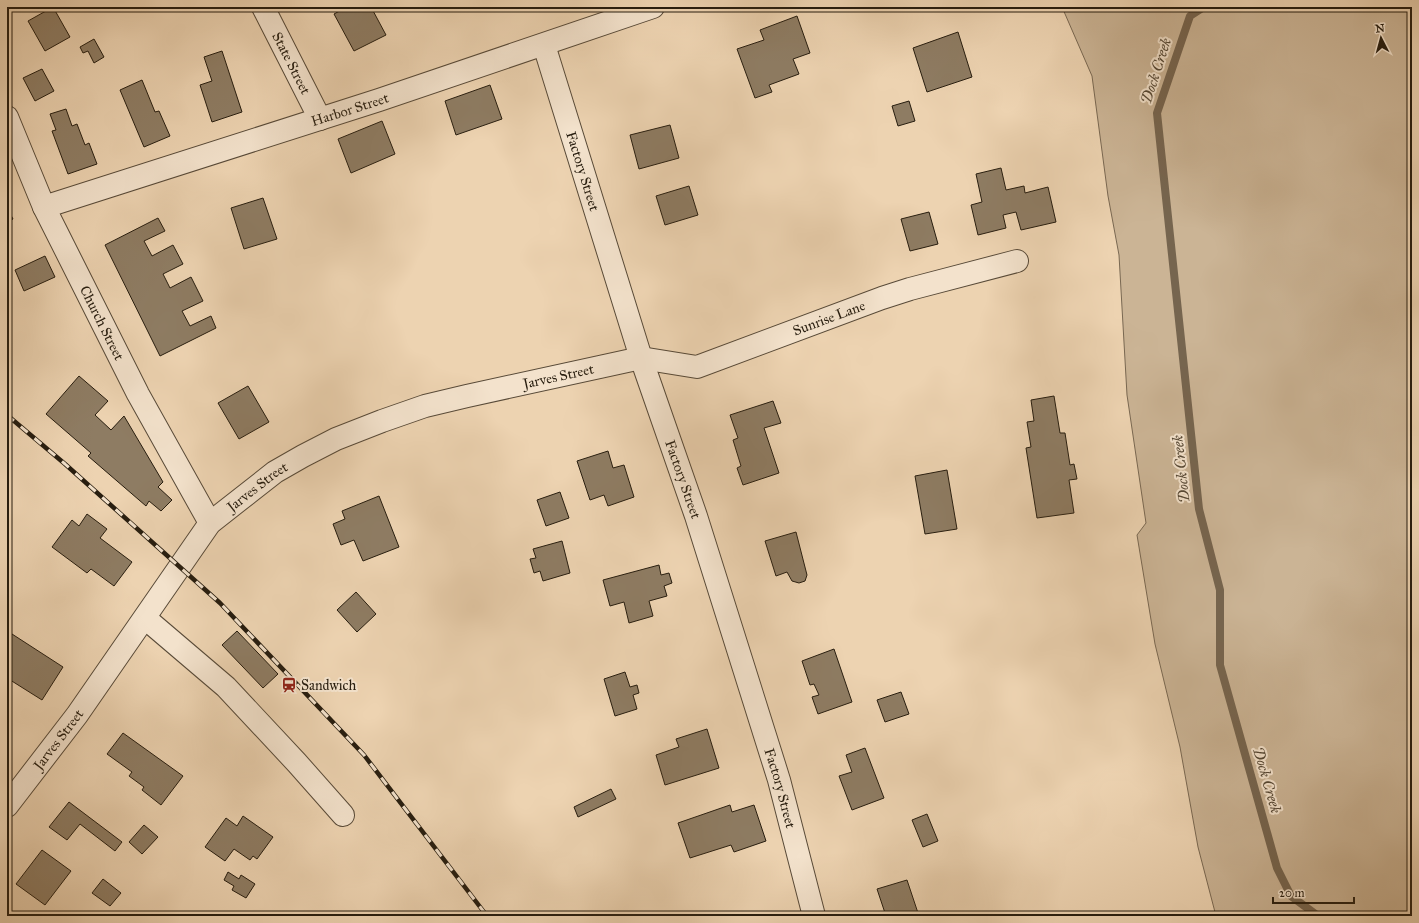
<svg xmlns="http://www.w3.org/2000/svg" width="1419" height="923" viewBox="0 0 1419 923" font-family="'IM FELL Great Primer',serif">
	<rect width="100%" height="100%" fill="#edd3b1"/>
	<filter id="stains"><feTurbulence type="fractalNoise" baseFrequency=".005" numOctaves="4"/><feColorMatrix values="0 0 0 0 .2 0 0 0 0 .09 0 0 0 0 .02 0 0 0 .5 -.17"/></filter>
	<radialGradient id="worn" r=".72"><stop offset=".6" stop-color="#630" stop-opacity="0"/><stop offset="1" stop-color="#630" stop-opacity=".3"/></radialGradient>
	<!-- green -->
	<path fill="#cbb495" stroke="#796852" d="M1062,7H1412V916H1216L1198,847L1180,747L1155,644L1137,535L1146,523L1127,395L1119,255L1108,196L1092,76Z"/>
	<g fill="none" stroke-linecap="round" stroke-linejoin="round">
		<!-- stream -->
		<path stroke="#76654f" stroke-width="8" d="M1204,7L1190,16L1157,113L1199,509L1220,590V665L1277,868L1291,896L1318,916"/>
	</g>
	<!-- building -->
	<path fill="#8e7c63" stroke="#271d0f" d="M53,7L70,37L45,51L28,21Z
		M347,7H371L386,35L354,51L334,14Z
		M797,16L810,53L793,59L799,74L769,85L772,92L755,98L737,49L764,40L760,30Z
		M958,32L972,77L927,92L913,48Z
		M94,39L104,57L94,63L88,51L83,53L80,47Z
		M222,51L242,112L212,122L200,85L212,81L204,57Z
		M42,69L54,91L35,101L23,78Z
		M142,80L155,112L159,111L170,136L144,147L120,90Z
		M490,85L502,119L456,135L445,101Z
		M909,101L915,121L898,126L892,106Z
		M66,109L72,126L77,124L85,145L89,143L97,164L68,174L52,131L56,130L50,114Z
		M382,121L395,154L351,173L338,139Z
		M670,125L679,158L639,169L630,135Z
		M1001,168L1006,190L1024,186L1025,193L1048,187L1056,222L1021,230L1016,212L1003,215L1006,228L978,235L971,205L982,202L976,174Z
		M689,186L698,215L665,225L656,196Z
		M263,198L277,239L244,249L231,208Z
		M7,208L13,219L7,222Z
		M929,212L938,244L910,251L901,219Z
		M158,218L165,231L144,241L152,256L173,245L183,264L163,274L170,288L191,277L203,301L182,311L190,326L211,316L216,328L160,356L105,245Z
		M45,256L55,277L24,291L15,270Z
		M79,376L108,401L95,415L111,430L124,416L163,482L158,487L172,500L161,511L149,501L146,506L88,456L91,453L46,414Z
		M248,386L269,422L239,439L218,403Z
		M1054,396L1060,433H1065L1070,465L1074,464L1077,479L1069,480L1074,513L1037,518L1026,448L1031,447L1027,422L1034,421L1031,400Z
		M773,401L781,423L764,428L779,473L743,485L737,468L741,466L733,440L738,438L730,415Z
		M608,451L613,468L624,465L634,497L608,506L604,495L590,500L577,461Z
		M947,470L957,529L925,534L915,476Z
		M560,492L569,518L546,526L537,500Z
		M379,496L399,547L363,561L354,540L341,545L333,524L345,519L342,511Z
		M87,514L107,529L100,538L132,562L114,586L91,569L87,573L52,547L72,520L79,526Z
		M796,532L807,575L805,581L799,583L792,581L787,572L776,576L765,541Z
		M562,541L570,573L543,581L540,571L534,573L530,559L536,558L533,549Z
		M659,565L661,575L669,573L672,583L664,586L667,596L649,601L653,616L629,623L624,602L610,606L603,580Z
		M356,592L376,614L357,632L337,610Z
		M237,631L278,674L263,688L222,645Z
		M12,634L63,667L42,700L7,678V663L11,656L7,654V641Z
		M834,649L852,702L818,714L812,697L819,695L814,684L810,685L802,661Z
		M625,672L630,687L637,685L639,693L633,695L637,709L615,716L604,679Z
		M901,692L909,714L885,722L877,700Z
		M707,729L719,768L665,785L656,755L679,747L676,739Z
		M123,733L183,776L161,805L142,790L144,787L129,776L132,772L107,754Z
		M865,748L884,798L852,810L839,776L852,772L846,755Z
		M611,789L616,799L578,817L574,807Z
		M69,802L122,842L115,851L80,824L67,840L49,827Z
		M730,805L732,812L754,805L766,841L734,852L731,845L690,858L678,823Z
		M927,814L938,841L923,847L912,820Z
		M243,816L273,837L257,859L253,856L250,860L234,849L225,861L205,847L226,818L237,826Z
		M144,825L158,837L142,854L129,842Z
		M42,850L71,871L45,905L16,884Z
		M228,872L239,879L241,875L255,884L246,898L232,890L234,886L224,880Z
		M103,879L121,893L110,906L92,893Z
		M907,880L919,916H886L877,889Z"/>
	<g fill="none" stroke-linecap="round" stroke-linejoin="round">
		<!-- minor casing -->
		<g stroke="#584a38" stroke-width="24">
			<g id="minor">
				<path id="s1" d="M263,7L320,119"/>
				<path id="s2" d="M544,45L641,358L696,516L779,780L814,916"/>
				<path id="s3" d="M7,117L44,207L138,394L210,523"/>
				<path id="s4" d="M44,207L379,100L653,7"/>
				<path d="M145,618L226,687L297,763L343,815"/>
				<path id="s5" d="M7,806L77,715L210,523L275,472L303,456L336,439L382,421L425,406L467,396L641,358L697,367L882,298L910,289L1017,261"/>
			</g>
		</g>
		<!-- minor -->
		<use href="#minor" stroke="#f3e2cc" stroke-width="22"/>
		<!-- rail casing -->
		<g stroke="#271d0f" stroke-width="4.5">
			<path id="rail" d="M7,415L65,464L220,603L364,755L487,916"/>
		</g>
		<!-- rail -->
		<use href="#rail" stroke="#f3e2cc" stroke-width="3" stroke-dasharray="9" stroke-linecap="butt"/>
	</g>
	<!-- icons -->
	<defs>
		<g id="station-bare" transform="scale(1.2)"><path d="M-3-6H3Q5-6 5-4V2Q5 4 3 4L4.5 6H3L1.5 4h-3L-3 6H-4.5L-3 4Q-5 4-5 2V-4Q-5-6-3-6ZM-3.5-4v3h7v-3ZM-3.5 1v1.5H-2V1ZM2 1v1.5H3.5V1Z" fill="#8f2418" stroke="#f3e2cc" stroke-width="2.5" paint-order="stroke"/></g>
	</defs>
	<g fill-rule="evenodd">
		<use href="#station-bare" x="289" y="685"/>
	</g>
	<g text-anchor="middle" stroke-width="4" stroke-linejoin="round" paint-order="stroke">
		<!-- street labels -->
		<g font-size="14" fill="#271d0f" stroke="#f3e2cc">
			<text dy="5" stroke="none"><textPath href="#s1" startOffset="63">State Street</textPath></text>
			<text dy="5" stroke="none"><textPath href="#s4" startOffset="321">Harbor Street</textPath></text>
			<text dy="5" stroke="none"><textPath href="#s2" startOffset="132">Factory Street</textPath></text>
			<text dy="5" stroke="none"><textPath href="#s5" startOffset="1014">Sunrise Lane</textPath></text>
			<text dy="5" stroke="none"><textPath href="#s3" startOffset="227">Church Street</textPath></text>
			<text dy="5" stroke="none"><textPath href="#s5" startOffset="732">Jarves Street</textPath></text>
			<text dy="5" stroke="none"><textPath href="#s2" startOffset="456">Factory Street</textPath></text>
			<text dy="5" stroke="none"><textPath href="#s5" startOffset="408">Jarves Street</textPath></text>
			<text dy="5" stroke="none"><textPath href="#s5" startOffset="84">Jarves Street</textPath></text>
			<text dy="5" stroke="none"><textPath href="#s2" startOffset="780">Factory Street</textPath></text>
		</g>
		<!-- poi labels -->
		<g font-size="14" fill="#271d0f" stroke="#f3e2cc" text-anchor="start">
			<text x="301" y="690">Sandwich</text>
		</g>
		<!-- water labels -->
		<g font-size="15" font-style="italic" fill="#554734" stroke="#f3e2cc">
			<text transform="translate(1156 71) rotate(-72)" y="5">Dock Creek</text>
			<text transform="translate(1181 469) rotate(-96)" y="5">Dock Creek</text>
			<text transform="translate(1267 780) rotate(74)" y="5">Dock Creek</text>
		</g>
	</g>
	<!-- margin -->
	<rect width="1419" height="923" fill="none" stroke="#edd3b1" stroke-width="24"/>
	<rect x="8" y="8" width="1403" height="907" fill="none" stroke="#271d0f" stroke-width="2"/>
	<rect x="12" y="12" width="1395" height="899" fill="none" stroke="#271d0f"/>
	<!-- north arrow -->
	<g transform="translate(1381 38) rotate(354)" stroke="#f3e2cc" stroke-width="3" paint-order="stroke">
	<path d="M0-3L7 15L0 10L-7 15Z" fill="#271d0f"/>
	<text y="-6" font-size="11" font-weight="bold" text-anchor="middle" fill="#271d0f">N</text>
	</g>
	<!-- scale -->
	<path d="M1273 897v6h81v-6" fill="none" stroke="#271d0f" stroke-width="2"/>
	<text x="1279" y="897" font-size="12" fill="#271d0f" stroke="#f3e2cc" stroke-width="3" paint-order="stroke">20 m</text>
	<rect width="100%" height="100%" filter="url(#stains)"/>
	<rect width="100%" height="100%" fill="url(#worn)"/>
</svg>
